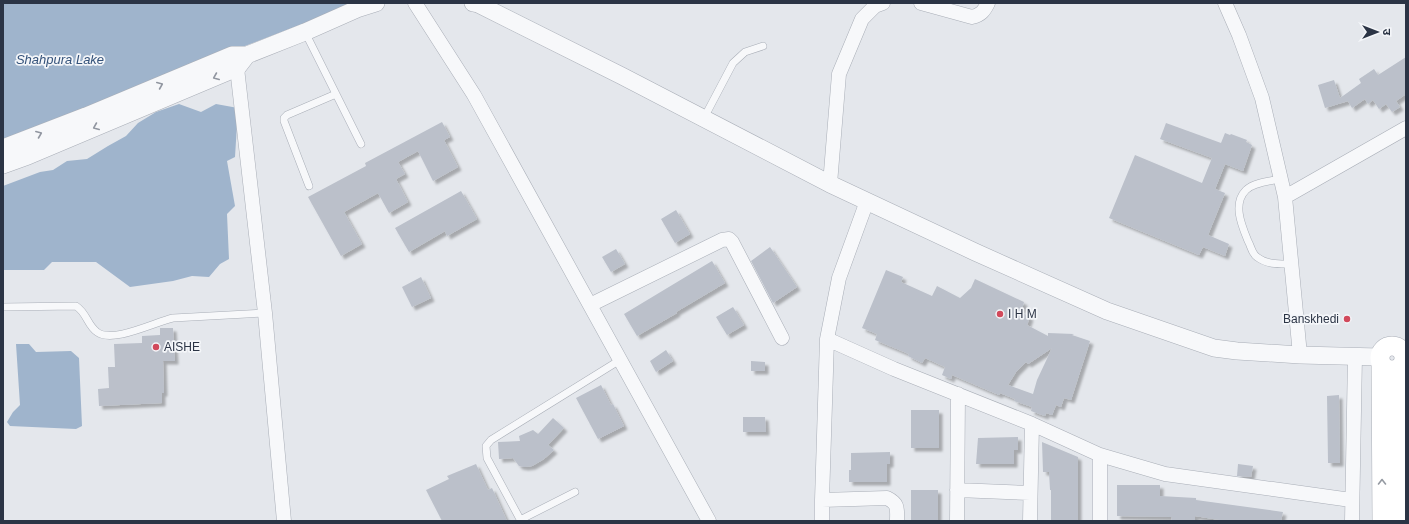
<svg xmlns="http://www.w3.org/2000/svg" width="1409" height="524" viewBox="0 0 1409 524" font-family="Arial,'Noto Sans Devanagari',sans-serif">
	<defs>
		<filter id="shadow"><feDropShadow dx="3.5" dy="3.5" stdDeviation="1" flood-color="#0004"/></filter>
	</defs>
	<rect width="100%" height="100%" fill="#e4e7ec"/>
	<!-- water -->
	<path fill="#9fb4cc" d="M3,3H357L3,139Z
		M179,104L201,112L216,104L238,108L235,157L227,161L235,206L227,214L229,259L220,264L209,277L192,276L173,281L130,287L96,262H52L44,270H3V186L40,172L53,170L67,161L87,159L108,146L126,136L138,123L156,112Z
		M16,344H29L36,352L71,351L79,358L82,426L76,429L10,426L7,422L13,412L20,405Z"/>
	<!-- building -->
	<path fill="#bbc0ca" fill-rule="evenodd" filter="url(#shadow)" d="M1406,57V94L1396,101L1400,107L1392,112L1386,104L1379,109L1373,100L1368,104L1365,99L1352,108L1348,101L1325,108L1318,85L1334,80L1340,98L1361,83L1359,79L1374,69L1378,75Z
		M442,122L450,137L444,140L458,167L433,181L418,151L398,162L405,174L396,179L408,202L389,213L378,193L344,212L362,244L341,256L308,197L366,166L365,163Z
		M1166,123L1221,143L1225,133L1230,135L1231,134L1247,140L1246,142L1252,145L1243,171L1225,164L1215,189L1225,193L1208,235L1229,244L1225,256L1203,247L1199,255L1109,218L1135,155L1202,183L1212,158L1160,139Z
		M461,191L477,219L447,236L445,231L409,252L395,228Z
		M676,210L690,234L675,243L661,219Z
		M770,247L797,287L773,303L751,261Z
		M616,249L625,264L611,272L602,257Z
		M712,261L725,283L676,312L677,313L637,336L624,314Z
		M886,270L903,277L901,282L932,296L937,286L960,298L971,288L975,279L1024,302L1021,312L1030,317L1027,325L1048,336V333L1074,334L1072,335L1090,341L1071,400L1064,398L1061,407L1056,405L1052,415L1046,413L1045,416L1031,411L1032,407L1014,401L1015,399L1000,393L999,395L952,375L951,379L942,375L945,367L925,358L922,363L908,356L909,354L875,340L877,334L862,328ZM1052,348L1037,380L1033,394L1008,385L1016,372L1026,362L1028,364Z
		M421,277L431,298L412,307L402,287Z
		M733,307L744,325L727,335L716,317Z
		M160,328H173L175,361H163L164,393H162V403L99,406L98,389L109,388L108,367H115L114,344L142,343V336L160,335Z
		M666,350L673,361L656,372L650,361Z
		M751,361L765,362V371H751Z
		M601,385L611,405L613,404L624,426L598,439L576,398Z
		M1339,395L1340,463H1328L1327,396Z
		M911,410H939V448H911Z
		M743,417H765L766,432H743Z
		M553,418L564,428L548,445L554,450L544,459L532,466L525,467L519,466L513,458L499,459L498,442L520,441L519,436L533,430L538,434Z
		M1018,437V450H1014V464H976L978,438Z
		M1042,442L1078,457V521H1051V490H1050L1049,472H1043Z
		M890,452V464H887V482H849V470H851V453Z
		M476,464L488,490L492,488L507,521H442L426,490L449,479L447,476Z
		M1238,464L1253,466L1251,477L1237,476Z
		M1117,485H1160V496L1196,498V500L1283,512L1281,521H1226L1195,516V521H1171L1172,517L1117,516Z
		M911,490H938V521H911Z"/>
	<g fill="none" stroke-linecap="round" stroke-linejoin="round">
		<!-- service casing -->
		<g stroke="#a9aeb7" stroke-width="8">
			<path id="service" d="M305,32L361,144
				M704,118L733,63L745,52L763,46
				M1281,179C1271,181 1254,182 1246,190C1232,204 1242,226 1248,241C1251,246 1252,254 1257,257C1267,265 1280,264 1292,264
				M309,186L284,121V118L287,115L336,94
				M3,307L76,306C87,313 87,325 97,332C112,344 155,322 173,318L265,313
				M520,520L575,492
				M521,521L487,458L486,446L491,440L620,360"/>
		</g>
		<!-- minor casing -->
		<g stroke="#a9aeb7" stroke-width="15">
			<path id="minor" d="M415,3L474,95L709,521
				M921,3L972,17C981,15 984,11 988,3
				M1225,3L1239,35L1262,98L1285,197L1300,355
				M233,59L237,68L265,313L284,521
				M830,184L839,74L862,19L875,6L883,3
				M1285,197L1406,128
				M590,305L722,240L729,239L732,242L782,338
				M827,339L894,369L1032,424L1100,455L1165,474L1351,500
				M1100,455V521
				M957,490L1030,493
				M822,500L887,498C899,504 897,509 897,521
				M822,521V500L827,339L839,278L867,201
				M957,521L958,394
				M1030,521L1032,424
				M1352,521L1355,356"/>
		</g>
		<!-- tertiary casing -->
		<g stroke="#a9aeb7" stroke-width="18">
			<path id="tertiary" d="M473,3L478,4L622,76L830,184L975,252L1107,311L1214,348L1237,351L1300,355L1379,357
				M3,148L86,116L232,55H247L305,32L357,9L376,3
				M3,165L28,156L237,68L247,55"/>
		</g>
		<!-- secondary casing -->
		<g stroke="#a9aeb7" stroke-width="20">
			<path id="secondary" d="M1380 358a12 12 0 1 1 24 0a12 12 0 1 1-24 0Z
				M1381,364L1382,521
				M1399,368L1400,521"/>
		</g>
		<!-- service -->
		<use href="#service" stroke="#f7f8fa" stroke-width="7"/>
		<!-- minor -->
		<use href="#minor" stroke="#f7f8fa" stroke-width="14"/>
		<!-- tertiary -->
		<use href="#tertiary" stroke="#f7f8fa" stroke-width="17"/>
		<!-- secondary -->
		<use href="#secondary" stroke="#fff" stroke-width="19"/>
	</g>
	<!-- one-way arrows -->
	<defs><path id="oneway-chevron" d="M-2-3.5L2.5 0L-2 3.5" fill="none" stroke-width="1.6" stroke-linecap="round" stroke-linejoin="round"/></defs>
	<g stroke="#9196a0">
		<use href="#oneway-chevron" transform="translate(216 77) rotate(157)"/>
		<use href="#oneway-chevron" transform="translate(160 85) rotate(-23)"/>
		<use href="#oneway-chevron" transform="translate(96 127) rotate(157)"/>
		<use href="#oneway-chevron" transform="translate(39 134) rotate(-22)"/>
	</g>
	<use stroke="#959aa2" href="#oneway-chevron" transform="translate(1382 482) rotate(-90)"/>
	<!-- markers -->
	<g fill="#d1495b" stroke="#f4f6f9" stroke-width="1.5">
		<circle cx="1000" cy="314" r="4"/>
		<circle cx="1347" cy="319" r="4"/>
		<circle cx="156" cy="347" r="4"/>
	</g>
	<g text-anchor="middle" stroke-width="3.5" stroke-linejoin="round" paint-order="stroke">
		<!-- poi labels -->
		<g font-size="12" fill="#2b3445" stroke="#f4f6f9" text-anchor="start">
			<text x="1008" y="318">I H M</text>
			<text x="1339" y="323" text-anchor="end">Banskhedi</text>
			<text x="164" y="351">AISHE</text>
		</g>
		<!-- water labels -->
		<g font-size="13" font-style="italic" fill="#34527a" stroke="#f4f6f9">
			<text x="60" y="64">Shahpura Lake</text>
		</g>
	</g>
	<!-- border -->
	<rect width="1409" height="524" fill="none" stroke="#2b3445" stroke-width="8"/>
	<!-- north arrow -->
	<g transform="translate(1377 32) rotate(90)" stroke="#f4f6f9" stroke-width="3" paint-order="stroke">
	<path d="M0-3L7 15L0 10L-7 15Z" fill="#2b3445"/>
	<text y="-6" font-size="11" font-weight="bold" text-anchor="middle" fill="#2b3445">उ</text>
	</g>
</svg>
